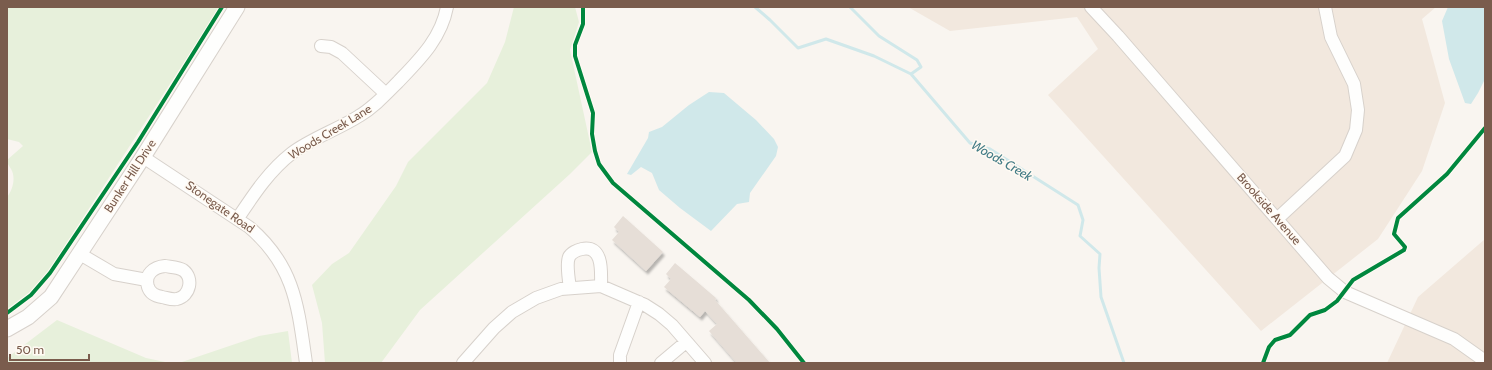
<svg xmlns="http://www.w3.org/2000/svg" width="1492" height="370" viewBox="0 0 1492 370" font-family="Cabin,sans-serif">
	<defs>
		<filter id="shadow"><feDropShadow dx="2" dy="3.5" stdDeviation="1" flood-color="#0004"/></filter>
	</defs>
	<rect width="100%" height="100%" fill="#f9f5f0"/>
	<!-- residential -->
	<path fill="#f2e8de" d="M908,7H1436L1422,19L1445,103L1422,171L1378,239L1261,331L1048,95L1098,49L1077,17L950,31Z
		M1485,239V363H1387L1418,297Z"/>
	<!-- green -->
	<path fill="#e7f0db" d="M7,7H220L49,270C37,286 24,300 7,310V197C13,190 16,177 11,169C9,165 7,164 7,160L23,146L19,142L7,139Z
		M514,7H575L579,22L570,50L592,152L570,174L420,310L381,363H325L322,323L312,285L332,264L349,253L396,186L408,162L487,83L505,42Z
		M57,320L146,358L170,363H7V358Z
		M288,331L292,363H179L259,336Z"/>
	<!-- water -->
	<path fill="#d0e8ea" d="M1448,7H1485V79L1478,93L1471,104L1465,103L1449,59L1442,21Z
		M709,92L724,93L756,120L774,139L778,147L776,156L750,193L749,202L737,204L711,231L680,208L659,190L652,173L641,167L631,175L627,174L648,138L649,132L662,127L689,105Z"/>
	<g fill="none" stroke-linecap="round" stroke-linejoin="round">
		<!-- stream -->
		<path stroke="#d0e8ea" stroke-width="3" d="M755,7L770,20L798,48L826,39L874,56L911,74L970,143L990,149L1078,205L1083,220L1080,236L1100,254L1099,268L1101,297L1124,363
			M850,7L879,36L917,60L921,67L911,74"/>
	</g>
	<!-- building -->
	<path fill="#e6ded7" filter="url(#shadow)" d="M623,216L663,252L646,271L612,240L619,232L614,227Z
		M675,263L716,298L715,300L770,363H737L709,331L717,324L705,311L700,317L664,287L671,279L666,274Z"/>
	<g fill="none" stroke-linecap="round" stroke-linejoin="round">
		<!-- minor casing -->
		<g stroke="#d7d1cb" stroke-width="14">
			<path id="minor" d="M1091,7L1118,36L1328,278L1345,292L1454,339L1485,361
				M321,46L331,47L342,53L386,94
				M143,157L249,227C295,266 298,307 306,363
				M238,218C254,194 269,171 292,153C310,139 339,129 359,116C374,107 385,95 398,82C419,60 441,39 447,7
				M1277,219L1345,156L1356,130L1358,110L1354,84L1331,37L1325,7
				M80,254L114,274L147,280
				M165,266C170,267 178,267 183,270C194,278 190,296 177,299C172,300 167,298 162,297C155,296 150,293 148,287C144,274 154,267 165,266Z
				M570,288C569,281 566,264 569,257C571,253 577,250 582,249C604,245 601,273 601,286
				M463,363L494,328L512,312L536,298L561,289L601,286L645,305L659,314L672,325L705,363
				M620,363V355L639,302
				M661,363L686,342"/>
		</g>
		<!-- tertiary casing -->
		<g stroke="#d7d1cb" stroke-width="17">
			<path id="tertiary" d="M7,329L28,317L51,297L143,157L237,7"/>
		</g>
		<!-- minor -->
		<use href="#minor" stroke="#fefefd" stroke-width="12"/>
		<!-- tertiary -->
		<use href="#tertiary" stroke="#fefefd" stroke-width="15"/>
		<!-- cycleway casing -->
		<g stroke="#fffaf3" stroke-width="6">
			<path id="cycleway" d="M583,7V24L575,45V56L593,113L592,134L595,151L599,164L613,183L749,300L777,329L804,363
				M7,313L31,295L50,273L138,142L222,7
				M1263,363L1269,347L1275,340L1290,335L1310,315L1325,310L1337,301L1353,280L1404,250L1405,247L1394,234L1398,218L1447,174L1485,128"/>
		</g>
		<!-- cycleway -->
		<use href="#cycleway" stroke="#00873e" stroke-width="4"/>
	</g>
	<g text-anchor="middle" stroke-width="3" stroke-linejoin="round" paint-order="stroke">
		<!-- street labels -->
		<g font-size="12" fill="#7a5c4d" stroke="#fffaf3">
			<text transform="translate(330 132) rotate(-31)" y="4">Woods Creek Lane</text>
			<text transform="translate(130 176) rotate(-57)" y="4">Bunker Hill Drive</text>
			<text transform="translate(220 207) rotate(35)" y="4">Stonegate Road</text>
			<text transform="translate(1269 209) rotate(49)" y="4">Brookside Avenue</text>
		</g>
		<!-- water labels -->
		<g font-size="13" font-style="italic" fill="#437c86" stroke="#fffaf3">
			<text transform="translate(1002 160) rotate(30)" y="5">Woods Creek</text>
		</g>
	</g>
	<!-- border -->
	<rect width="1492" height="370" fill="none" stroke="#7a5c4d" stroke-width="16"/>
	<!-- scale -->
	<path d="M10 354v6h79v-6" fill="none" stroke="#7a5c4d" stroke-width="2"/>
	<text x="16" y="354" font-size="12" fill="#7a5c4d" stroke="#fffaf3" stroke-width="3" paint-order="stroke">50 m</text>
</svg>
